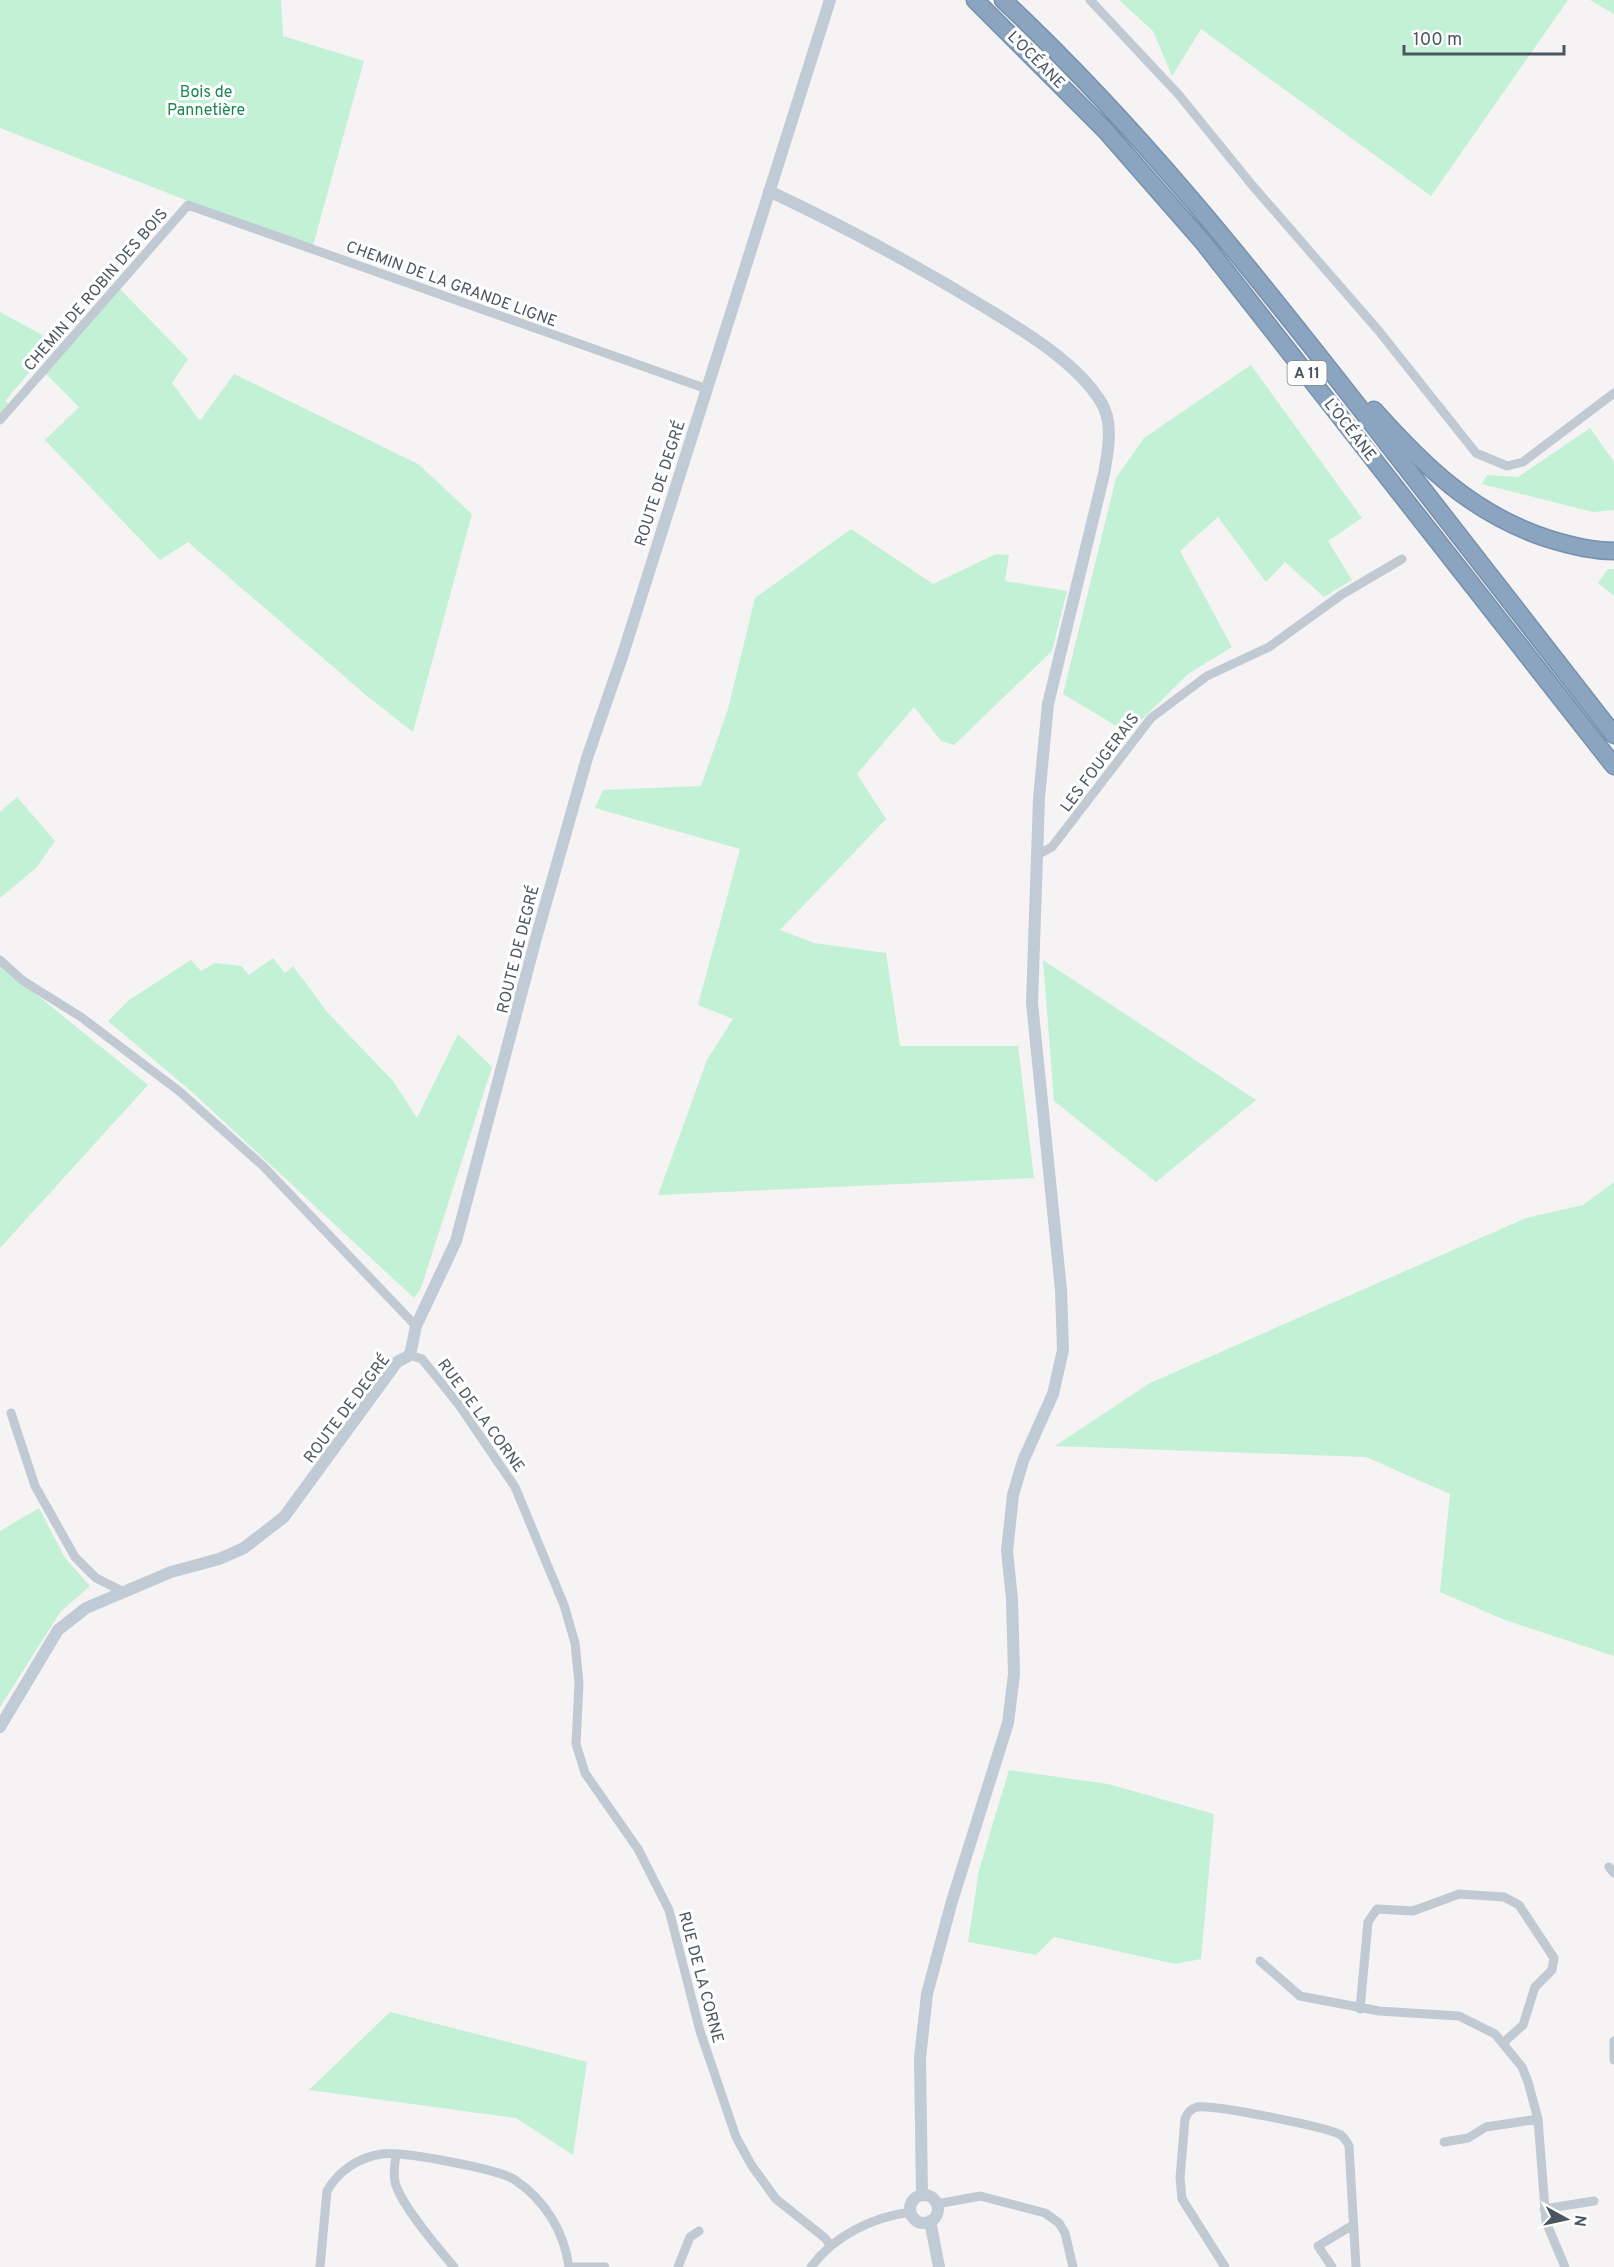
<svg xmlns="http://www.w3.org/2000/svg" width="1614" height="2267" viewBox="0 0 1614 2267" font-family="Overpass,sans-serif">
	<rect width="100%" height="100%" fill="#f5f3f3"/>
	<!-- green -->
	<path fill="#c3f1d5" d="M0,0H281L283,36L364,61L312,249L0,128Z
		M1119,0H1568L1431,196L1201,29L1172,76L1153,31Z
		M1590,0H1614V14Z
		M120,289L188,359L172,383L200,421L234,374L418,464L472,514L413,732L367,696L188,542L160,560L45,440L79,407L44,372Z
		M0,312L55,342L5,401L13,407L0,423Z
		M1251,365L1362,518L1328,541L1352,580L1324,597L1285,562L1266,582L1218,517L1180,551L1232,647L1188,674L1128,733L1063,694L1116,478L1144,438Z
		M1590,428L1614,462V510L1593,512L1482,484L1487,475L1518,477Z
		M851,529L933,584L996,554L1009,555L1005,581L1067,591L1052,651L954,745L941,741L914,707L857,774L886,819L780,930L814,943L886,953L900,1046H1018L1034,1178L658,1195L707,1060L733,1019L698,1005L740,849L595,808L603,790L701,786L728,709L755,598Z
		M1608,569H1614V596L1598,583Z
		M17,797L55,841L36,868L0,898V812Z
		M273,958L285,973L293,966L327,1012L393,1081L417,1118L458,1034L492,1067L421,1288L414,1298L192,1092L108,1021L129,1000L191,960L201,971L215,963L241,966L249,975Z
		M1043,960L1256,1100L1156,1182L1054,1101Z
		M0,965L148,1085L0,1248Z
		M1614,1182V1656L1505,1620L1440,1592L1450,1494L1366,1457L1055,1446L1150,1383L1526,1218L1583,1205Z
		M39,1508L65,1558L90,1586L61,1611L0,1707V1531Z
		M1009,1770L1108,1784L1214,1814L1201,1959L1175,1964L1054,1937L1036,1955L968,1942L979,1870Z
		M390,2012L587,2062L573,2155L516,2118L309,2090Z"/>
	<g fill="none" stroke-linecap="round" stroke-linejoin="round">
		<!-- highway casing -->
		<g stroke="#7690ad" stroke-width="19">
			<path id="highway" d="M975,0L1105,130L1203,242L1614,766
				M1003,0C1138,126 1253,271 1366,416C1449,522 1531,629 1614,735
				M1374,410C1425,467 1472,513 1546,538C1568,545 1591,551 1614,551"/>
		</g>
		<!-- street -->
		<path stroke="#c1cad2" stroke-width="9" d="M1090,0L1179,95L1252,185L1378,330L1476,453L1507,466L1523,462L1614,393
			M0,420L188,205L707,389
			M1037,855L1052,847L1151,718L1207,676L1269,647L1341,595L1402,559
			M0,960L22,980L81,1017L179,1091L263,1166L416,1326
			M410,1355L422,1359L459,1405L515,1487L564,1605L575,1643L579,1683L576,1744L585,1773L638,1849L669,1910L700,2031L736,2137L752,2166L776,2199L825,2238L830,2245
			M11,1413L35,1486L75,1557L96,1578L122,1591
			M1609,1867L1614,1873
			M1260,1961L1300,1996L1379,2011L1459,2016L1495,2034L1522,2067L1528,2082L1538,2119L1546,2222L1565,2267
			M1360,2009L1368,1922L1377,1909L1413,1911L1459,1894L1504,1897L1519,1905L1554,1958L1552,1970L1535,1987L1523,2025L1503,2043
			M1614,2041V2060
			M1444,2142L1468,2138L1486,2127L1538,2119
			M396,2154C395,2163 393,2172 395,2182C400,2204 438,2248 454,2267
			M937,2204L980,2196L1045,2213L1059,2223L1065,2233L1073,2267
			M1544,2209L1594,2201
			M320,2267L327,2191C338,2171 359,2157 382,2154C402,2151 499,2169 515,2180C546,2201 564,2232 569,2267
			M575,2267H605
			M678,2267L690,2237L699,2231
			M811,2267C834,2236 872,2217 911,2212
			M1225,2267L1182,2199L1180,2178L1185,2119C1187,2113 1190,2109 1197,2107C1213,2104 1327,2127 1341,2135C1345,2138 1347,2142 1349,2146L1356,2267
			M1332,2267L1318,2246L1353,2225"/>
		<!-- secondary -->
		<path stroke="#c1cbd6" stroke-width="12" d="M769,191C843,226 916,265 986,308C1025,332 1076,362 1101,402C1114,423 1108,451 1104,474L1048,704L1039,798L1032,1003L1061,1290L1063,1350L1053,1394L1023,1461L1013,1495L1007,1551L1012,1599L1014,1674L1008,1723L952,1901L927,1994L920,2058L922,2195
			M0,1727L58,1630L86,1608L171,1572L219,1559L244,1548L284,1517L397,1362L410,1355L416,1326L456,1241L536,938L587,758L623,654L830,0
			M910 2209a14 14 0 1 1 28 0a14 14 0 1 1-28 0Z
			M930,2221L939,2267"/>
		<!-- highway -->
		<use href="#highway" stroke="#8ba5c1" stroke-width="16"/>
	</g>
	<g text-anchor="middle" stroke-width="6" stroke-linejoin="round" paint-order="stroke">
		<!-- shield labels -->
		<rect fill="#fff" stroke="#808990" stroke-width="1.5" x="1287.5" y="361" width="39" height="24" rx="4.5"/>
		<g font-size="15" font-weight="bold" fill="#4a5661">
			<text x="1307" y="378">A 11</text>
		</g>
		<!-- street labels -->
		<g font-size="16" fill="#4a5661" stroke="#fff">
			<text transform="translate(1037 59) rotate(45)" y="6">L’OCÉANE</text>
			<text transform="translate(452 283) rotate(20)" y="6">CHEMIN DE LA GRANDE LIGNE</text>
			<text transform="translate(95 289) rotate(-49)" y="6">CHEMIN DE ROBIN DES BOIS</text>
			<text transform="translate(1351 429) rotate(52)" y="6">L’OCÉANE</text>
			<text transform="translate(659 483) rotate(-72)" y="6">ROUTE DE DEGRÉ</text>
			<text transform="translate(1099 762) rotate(-53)" y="6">LES FOUGERAIS</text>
			<text transform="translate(517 949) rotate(-76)" y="6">ROUTE DE DEGRÉ</text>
			<text transform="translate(346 1408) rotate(-53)" y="6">ROUTE DE DEGRÉ</text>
			<text transform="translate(482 1415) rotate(54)" y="6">RUE DE LA CORNE</text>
			<text transform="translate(702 1977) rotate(75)" y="6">RUE DE LA CORNE</text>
		</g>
		<!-- park labels -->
		<g font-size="16" fill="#17864f" stroke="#fff">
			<text x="206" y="97">Bois de<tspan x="206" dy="18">Pannetière</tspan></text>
		</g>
	</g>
	<!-- north arrow -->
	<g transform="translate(1566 2219) rotate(98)" stroke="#ffffff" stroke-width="4.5" paint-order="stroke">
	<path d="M0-4.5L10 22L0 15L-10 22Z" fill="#4a5661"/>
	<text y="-9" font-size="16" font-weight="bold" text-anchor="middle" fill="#4a5661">N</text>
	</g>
	<!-- scale -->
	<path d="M1404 45v9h160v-9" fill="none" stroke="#4a5661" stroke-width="3"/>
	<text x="1413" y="45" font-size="18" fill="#4a5661" stroke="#ffffff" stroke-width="4.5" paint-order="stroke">100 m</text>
</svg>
